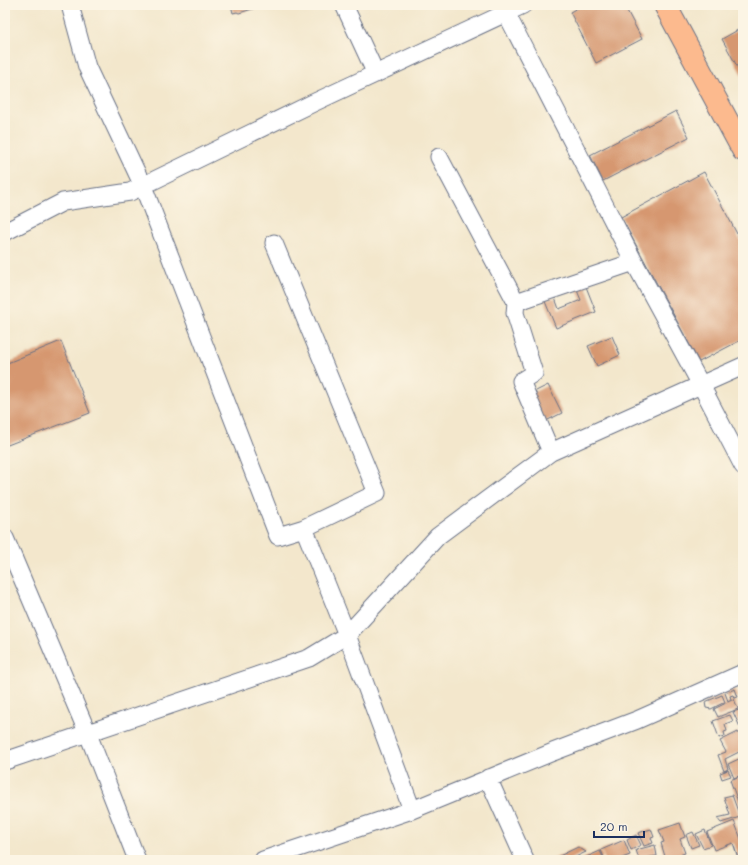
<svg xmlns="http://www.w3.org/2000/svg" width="748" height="865" viewBox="0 0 748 865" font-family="Mali,sans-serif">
	<rect width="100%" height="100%" fill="#fcf5e5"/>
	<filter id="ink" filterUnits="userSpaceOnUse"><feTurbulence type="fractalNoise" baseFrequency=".025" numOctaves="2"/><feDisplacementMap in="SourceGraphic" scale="8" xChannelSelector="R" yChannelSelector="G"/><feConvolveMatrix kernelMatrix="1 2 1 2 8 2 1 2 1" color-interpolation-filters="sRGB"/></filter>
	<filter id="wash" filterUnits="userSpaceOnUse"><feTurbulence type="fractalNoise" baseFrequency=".012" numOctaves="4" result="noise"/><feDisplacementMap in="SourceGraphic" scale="16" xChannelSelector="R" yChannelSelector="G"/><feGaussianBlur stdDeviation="0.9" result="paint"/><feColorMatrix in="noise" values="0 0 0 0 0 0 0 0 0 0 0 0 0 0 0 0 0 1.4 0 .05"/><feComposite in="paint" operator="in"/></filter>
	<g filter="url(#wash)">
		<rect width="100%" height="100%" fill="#f3e7cc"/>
		<g id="blocks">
			<!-- building -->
			<path fill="#d6976f" d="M231,5H258L259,7L239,13L237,12L233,13Z
				M583,5H624L642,39L596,63L570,12Z
				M743,27V77L722,39Z
				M676,111L689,137L603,181L590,155Z
				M704,172L743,245V339L699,362L621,217Z
				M585,284L596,312L556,328L544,299L555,298L559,309L581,300L576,288Z
				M612,336L620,355L597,366L588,346Z
				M61,341L90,413L5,446V364Z
				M548,385L562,413L544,422L530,394Z
				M735,689L738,697L734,698L733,695L730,696L731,699L728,701L725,693Z
				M722,695L725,702L711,709L706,708L705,702Z
				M734,699L738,709L718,717L714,709Z
				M742,709L743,725L740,727L733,712Z
				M730,715L733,721L725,724L727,731L724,732L725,736L719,738L713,721Z
				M738,732L743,740V750L725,759L728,769L724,771L718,755L726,752L720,741Z
				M743,757V774L734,778L728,764Z
				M728,770L731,776L722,779L720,773Z
				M743,775V789L741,790L743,806L740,807L730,780Z
				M732,795L740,817L721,823L717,818L730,815L724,797Z
				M734,821L743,844V857L738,858L733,843L714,850L707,832Z
				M680,823L685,837L680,839L685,853L666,860L661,843L664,842L659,830Z
				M651,829L654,837L651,838L653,843L644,846L638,833Z
				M705,830L711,845L703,848L696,834Z
				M693,832L699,845L691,848L686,835Z
				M636,835L641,845L631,850L627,840Z
				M624,840L630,855L617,860H605L601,850Z
				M655,845L657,856L639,859L636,850Z
				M578,847L586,852L569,860H551Z
				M600,851L603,857L599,860H580Z"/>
		</g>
	</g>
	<g filter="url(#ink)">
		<use href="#blocks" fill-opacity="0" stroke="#676f84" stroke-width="1"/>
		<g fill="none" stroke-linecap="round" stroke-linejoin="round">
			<!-- minor casing -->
			<g stroke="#676f84" stroke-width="19">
				<path id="minor" d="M70,5L87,67L143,186L278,536L304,528L347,635L412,810
					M344,5L376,74
					M502,5L634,262L701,385L743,466
					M439,157L516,302L515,313L534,373L521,381L551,452
					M5,232L63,202L130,192L313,103L523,5
					M274,243L377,493L304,528
					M516,302L634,262
					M5,538L88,734L137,860
					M5,761L309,658L347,635L438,536L551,452L743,366
					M488,778L525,860
					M263,860L412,810L553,752L637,720L743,673"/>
			</g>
			<!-- major casing -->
			<g stroke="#676f84" stroke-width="24">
				<path id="major" d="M665,5L743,150"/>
			</g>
			<!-- minor -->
			<use href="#minor" stroke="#fff" stroke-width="17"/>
			<!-- major -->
			<use href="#major" stroke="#fcba8e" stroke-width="22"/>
		</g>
	</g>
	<!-- margin -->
	<rect width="748" height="865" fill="none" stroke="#fcf5e5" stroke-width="20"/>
	<!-- scale -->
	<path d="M594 831v6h50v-6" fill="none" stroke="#1b2f5e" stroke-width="2"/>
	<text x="600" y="831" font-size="12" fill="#1b2f5e" stroke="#fcf5e5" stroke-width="3" paint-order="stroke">20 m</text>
</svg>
